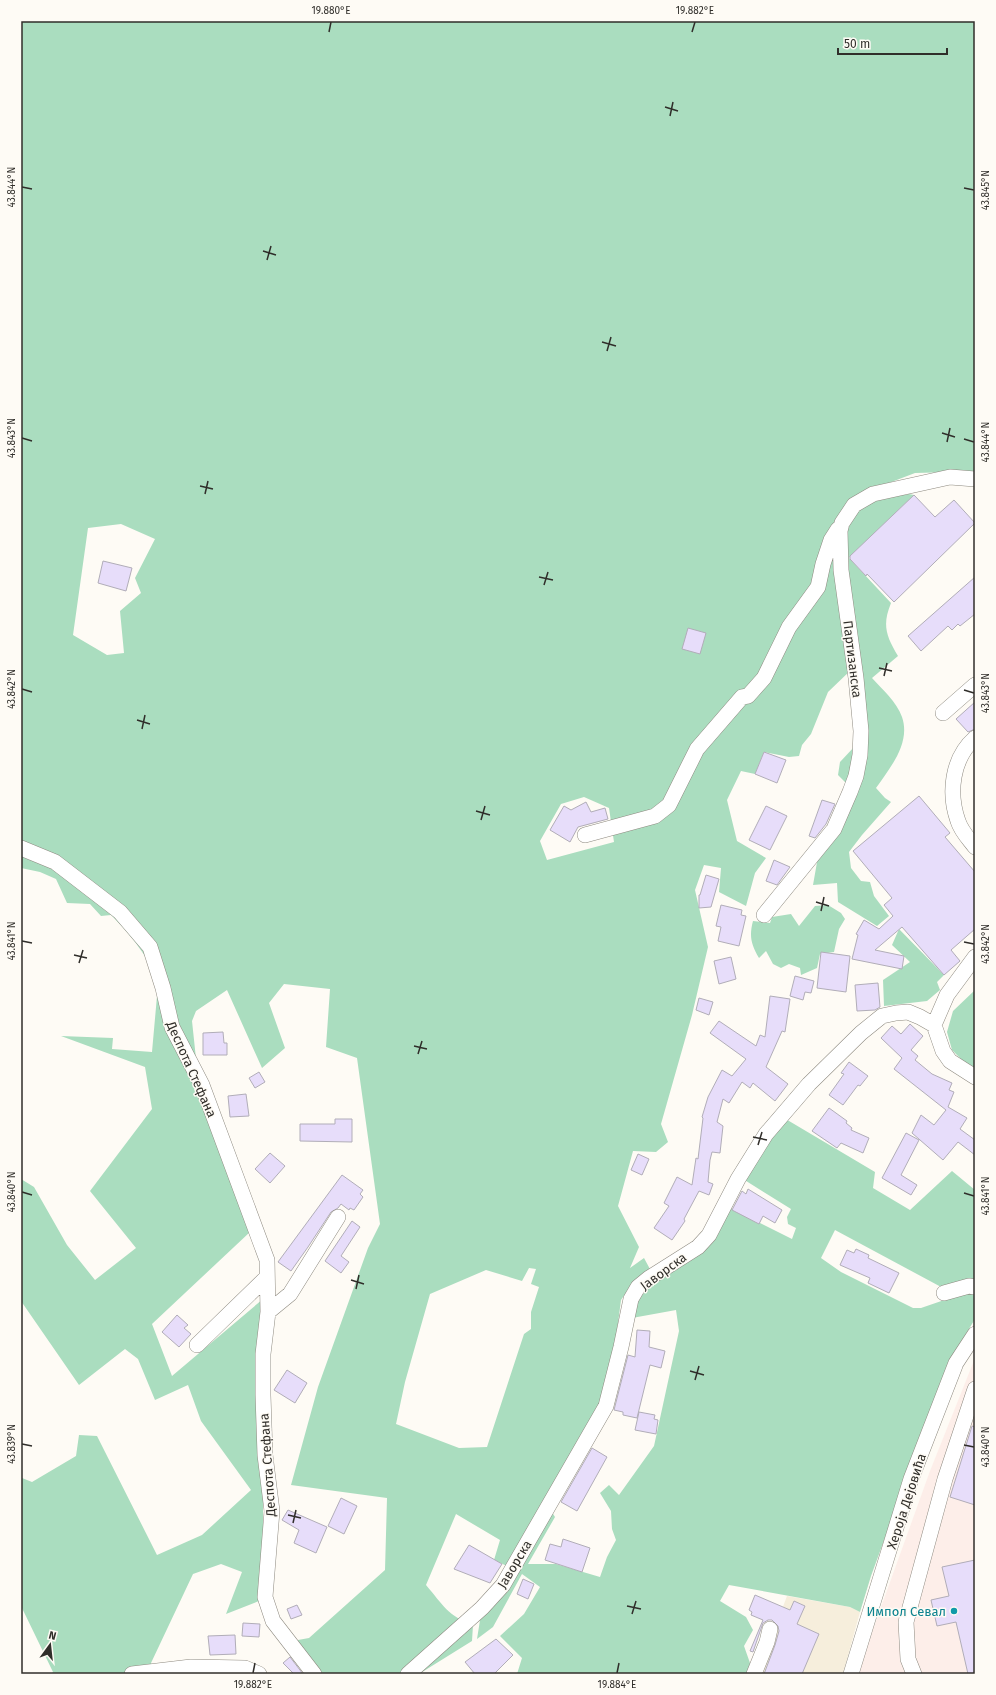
<svg xmlns="http://www.w3.org/2000/svg" width="996" height="1695" viewBox="0 0 996 1695" font-family="'Fira Sans',sans-serif">
	<rect width="100%" height="100%" fill="#fefbf5"/>
	<!-- built -->
	<path fill="#f6eedc" d="M787,1596L850,1607L860,1612L843,1674H758Z"/>
	<!-- industrial -->
	<path fill="#fdeee9" d="M975,1358V1674H857L930,1471Z"/>
	<!-- green -->
	<path fill="#aaddbf" fill-rule="evenodd" d="M21,21H975V473L952,472L915,473L873,489L875,499L909,494L914,495L849,558L891,603C882,625 886,636 898,656L872,678C882,689 897,702 902,717C911,743 890,768 876,788L885,798L891,802L862,835L849,852L851,868L861,881L870,882L874,896L889,916L877,926L838,902L837,883L813,885L819,851L847,784L838,775L840,762L855,746L852,669L828,692L811,734L802,745L799,756L789,757L764,752L755,774L741,771L727,800L737,841L766,858L755,873L746,906L719,892L721,868L704,865L695,890L708,947L692,1015L661,1124L668,1142L656,1152L633,1151L618,1206L639,1247L630,1268L644,1258L651,1271L632,1284L621,1300L617,1331L604,1394L550,1509L555,1517L528,1564H556L600,1577L607,1557L616,1540L612,1529L611,1511L600,1493L609,1485L619,1495L654,1446L679,1331L676,1310L632,1318L639,1298L730,1208L792,1239L796,1228L788,1224L787,1217L791,1209L743,1179L784,1118L875,1172L873,1188L910,1210L952,1171L975,1190V1319L950,1360L871,1576L860,1612L850,1607L729,1585L720,1601L746,1617L753,1630L744,1646L750,1663L748,1674H517L522,1658L500,1636L524,1614L540,1587L522,1574L493,1627L477,1639L481,1614L507,1566L494,1560L500,1540L456,1514L426,1585C443,1605 448,1616 473,1625L472,1641L419,1674H320L287,1648L298,1640L309,1638L385,1570L387,1498L291,1485L318,1387L368,1248L380,1224L357,1058L326,1047L330,989L284,984L269,1003L285,1048L262,1068L227,990L196,1011L192,1021L197,1068L194,1089L217,1137L250,1232L152,1324L172,1376L263,1299V1571L259,1601L226,1614L242,1572L221,1564L193,1574L151,1663L155,1674H51L53,1672L21,1606V1479L22,1478L32,1482L76,1456L79,1435L97,1436L157,1555L202,1535L251,1490L201,1421L188,1385L155,1400L138,1359L125,1349L79,1385L21,1301V1179L34,1187L67,1245L95,1280L136,1248L90,1191L152,1109L145,1067L61,1036L113,1038L112,1049L152,1052L158,985C152,960 129,933 111,915L101,916L90,904L67,903L56,879L40,872L21,868ZM121,524L155,539L135,578L141,593L120,611L124,653L107,655L73,635L88,528ZM584,797L609,808L614,842L547,860L540,841L561,804ZM835,1230L956,1295V1296L921,1308H913L841,1272L821,1258ZM529,1268L536,1269L531,1284L539,1287L531,1312V1329L524,1334L487,1447L459,1448L396,1424L405,1382L430,1294L486,1270L522,1281Z
		M828,905L841,913L845,919L839,929L834,952L820,954L817,968L801,975L800,968L789,964L781,968L773,964L766,951L759,958C751,944 749,936 753,921L770,923L772,917L791,914L799,926L815,906Z
		M899,929L944,975L937,982L940,990L927,1001L884,1006L883,980L910,962L892,945Z
		M975,990V1070L969,1067L952,1050L947,1032L953,1011Z"/>
	<!-- building -->
	<path fill="#e7ddfa" stroke="#b1adb8" d="M914,495L935,517L954,500L975,523L894,602L867,574L866,576L850,559V556Z
		M103,561L132,568L126,591L98,583Z
		M975,577V614L960,626L958,624L952,630L948,626L921,651L908,636Z
		M688,628L706,633L700,654L682,649Z
		M975,702V729L968,732L956,719Z
		M764,752L786,760L777,783L755,774Z
		M919,796L950,833L945,837L975,872V929L951,950L960,961L944,975L902,927L875,950L904,956L902,969L852,959L858,935L856,934L864,920L879,929L893,916L884,905L892,898L853,851Z
		M822,800L835,804L826,824L815,838L809,836Z
		M586,802L591,812L605,808L608,819L578,827L570,842L550,830L564,806L571,810Z
		M766,806L787,816L770,850L749,840Z
		M774,860L790,867L777,885L766,881Z
		M706,875L719,879L711,907L699,908V895H700Z
		M721,905L742,910L741,915L746,916L739,946L718,941L721,927L716,926Z
		M821,952L850,956L846,992L817,988Z
		M731,957L736,979L719,984L714,961Z
		M795,976L814,981L811,993L805,992L803,1000L790,996Z
		M878,983L880,1007L875,1010L857,1011L855,985Z
		M770,996L790,999L785,1032L782,1031L766,1067L788,1084L775,1101L753,1083L750,1088L742,1082L729,1103L723,1099L717,1122L723,1126L720,1153L712,1152L710,1160L708,1182L713,1184L709,1195L699,1191L684,1219L685,1221L672,1240L654,1228L669,1206L664,1203L677,1177L692,1185L696,1158L698,1159L703,1118L702,1117L708,1097L722,1070L732,1076L746,1059L710,1033L719,1021L756,1046L760,1035L765,1037Z
		M699,998L713,1002L709,1015L696,1010Z
		M910,1024L923,1036L911,1050L918,1056L915,1060L932,1074L952,1083L949,1090L954,1092L948,1107L967,1118L960,1129L975,1140V1155L958,1142L943,1160L912,1133L921,1115L934,1125L946,1110L894,1069L902,1058L881,1038L892,1026L901,1034Z
		M223,1032L224,1043H227V1055H203V1033Z
		M849,1062L868,1076L860,1086L858,1085L843,1105L829,1095L844,1074L841,1073Z
		M259,1072L265,1082L255,1088L249,1078Z
		M246,1094L249,1116L230,1117L228,1096Z
		M829,1108L847,1121L846,1123L852,1128L851,1130L869,1138L863,1153L841,1143L837,1148L812,1131Z
		M335,1119H352V1142L300,1141V1124H335Z
		M906,1133L919,1140L901,1175L917,1185L911,1195L882,1178Z
		M270,1153L285,1166L270,1183L255,1169Z
		M638,1154L649,1159L642,1175L631,1170Z
		M342,1175L363,1190L360,1194L363,1197L354,1210L350,1208L349,1210L341,1204L338,1208L331,1212L308,1247L291,1271L278,1262Z
		M748,1189L782,1210L775,1223L763,1216L759,1224L732,1210L742,1191L746,1194Z
		M352,1221L360,1227L341,1256L349,1262L341,1273L325,1261Z
		M856,1249L869,1255L868,1258L899,1273L889,1293L868,1283L870,1278L840,1265L847,1250L854,1253Z
		M177,1315L188,1325L184,1328L191,1334L179,1347L162,1332Z
		M637,1330L650,1331L649,1347L665,1351L661,1368L650,1365L637,1418L623,1415V1412L614,1410L628,1355L635,1357Z
		M287,1370L307,1383L295,1403L274,1390Z
		M639,1412L655,1415L654,1419L658,1420L656,1434L635,1430Z
		M972,1426L975,1427V1505L950,1497Z
		M592,1448L607,1457L577,1511L561,1502Z
		M341,1498L357,1506L344,1534L328,1526Z
		M288,1510L327,1527L316,1553L294,1543L299,1530L282,1520Z
		M563,1539L590,1548L582,1572L545,1560L550,1544L561,1547Z
		M469,1545L502,1564L490,1583L454,1569Z
		M975,1560V1674H968L956,1622L937,1626L931,1600L949,1596L942,1567Z
		M523,1579L534,1584L528,1599L517,1594Z
		M755,1595L790,1610L794,1601L805,1606L797,1624L819,1634L802,1674H764L775,1645L779,1631L778,1626L772,1620H768L763,1623L753,1652L750,1651L763,1620L751,1615L752,1612L749,1610Z
		M297,1605L302,1615L291,1619L287,1609Z
		M243,1623L260,1624L259,1637L242,1636Z
		M235,1635L236,1654L210,1655L208,1636Z
		M496,1639L513,1655L494,1674H475L465,1662Z
		M290,1657L303,1674H294L283,1663Z"/>
	<g fill="none" stroke-linecap="round" stroke-linejoin="round">
		<!-- minor casing -->
		<g stroke="#8e8a80" stroke-width="16">
			<path id="minor" d="M943,713L975,685
				M975,738C952,758 948,793 958,821C961,831 969,839 975,847
				M585,835L655,816L669,805L697,749L742,697L748,696L764,678L789,627L818,587L823,564L831,540L838,529
				M21,848L55,862L120,912L150,947L163,988L172,1027L202,1085L267,1260L268,1312L263,1354V1395L265,1455L272,1511L265,1597L273,1621L314,1674
				M764,915L834,829L850,792L856,776L860,755L861,731L856,678L841,570L840,531L842,523L854,505L873,494L950,477L975,479
				M934,1025L947,995L975,957
				M944,1293L969,1286L975,1287
				M268,1312L290,1294L338,1217
				M197,1345L267,1277
				M132,1674L191,1667L245,1668L259,1674
				M408,1674L482,1608L503,1585L606,1406L621,1347L631,1299L638,1287L649,1278L698,1247L709,1235L738,1179L766,1134L809,1084L861,1033L882,1016L896,1013L908,1012L920,1017L934,1025L943,1051L950,1061L975,1077
				M754,1674L767,1642L770,1629
				M851,1674L911,1479L956,1363L975,1334
				M914,1674L908,1659L906,1622L945,1479L975,1389"/>
		</g>
		<!-- minor -->
		<use href="#minor" stroke="#fff" stroke-width="15"/>
	</g>
	<!-- ticks -->
	<path fill="none" stroke="#302e2a" stroke-width="1.5" d="M329,32L331,22M692,32L695,22M665,107L678,111M670,116L673,102M22,187L32,189M964,188L974,190M263,251L276,255M267,260L271,246M602,342L616,346M607,351L611,337M942,433L955,437M22,438L32,441M964,439L974,442M947,442L950,428M200,486L213,489M205,494L208,481M539,577L553,580M544,585L548,572M879,668L892,671M884,676L887,663M22,689L32,692M964,690L974,693M137,720L150,724M142,729L145,715M476,811L490,815M481,820L485,806M816,902L829,906M821,911L824,897M22,941L32,943M964,942L974,944M74,955L87,958M79,963L83,950M414,1046L427,1049M418,1054L422,1041M753,1137L767,1140M758,1145L762,1132M22,1192L32,1195M964,1193L974,1196M351,1280L364,1284M356,1289L359,1275M690,1371L704,1375M695,1380L699,1366M22,1444L32,1446M964,1445L974,1447M288,1515L301,1518M293,1523L296,1510M627,1606L641,1609M632,1614L636,1601M253,1673L255,1663M617,1673L619,1663"/>
	<!-- markers -->
	<circle fill="#0f9aa8" stroke="#fefbf5" stroke-width="1.5" cx="954" cy="1611" r="4"/>
	<g text-anchor="middle" stroke-width="3" stroke-linejoin="round" paint-order="stroke">
		<!-- street labels -->
		<g font-size="13" fill="#302e2a" stroke="#fefbf5">
			<text transform="translate(853 659) rotate(83)" y="5">Партизанска</text>
			<text transform="translate(192 1069) rotate(66)" y="5">Деспота Стефана</text>
			<text transform="translate(663 1271) rotate(-36)" y="5">Јаворска</text>
			<text transform="translate(267 1465) rotate(-94)" y="5">Деспота Стефана</text>
			<text transform="translate(906 1501) rotate(-72)" y="5">Хероја Дејовића</text>
			<text transform="translate(514 1564) rotate(-59)" y="5">Јаворска</text>
		</g>
		<!-- culture labels -->
		<g font-size="13" fill="#0d838f" stroke="#fefbf5" text-anchor="end">
			<text x="946" y="1616">Импол Севал</text>
		</g>
	</g>
	<!-- border -->
	<rect width="996" height="1695" fill="none" stroke="#fefbf5" stroke-width="44"/>
	<!-- north arrow -->
	<g transform="translate(50 1645) rotate(15)" stroke="#fefbf5" stroke-width="3" paint-order="stroke">
	<path d="M0-3L7 15L0 10L-7 15Z" fill="#302e2a"/>
	<text y="-6" font-size="11" font-weight="bold" text-anchor="middle" fill="#302e2a">N</text>
	</g>
	<!-- scale -->
	<path d="M838 48v6h109v-6" fill="none" stroke="#302e2a" stroke-width="2"/>
	<text x="844" y="48" font-size="12" fill="#302e2a" stroke="#fefbf5" stroke-width="3" paint-order="stroke">50 m</text>
	<rect x="22" y="22" width="952" height="1651" fill="none" stroke="#302e2a" stroke-width="1.5"/>
	<g font-size="10" text-anchor="middle" fill="#302e2a">
		<text x="331" y="14">19.880°E</text>
		<text x="695" y="14">19.882°E</text>
		<text transform="translate(11 187) rotate(-90)" y="4">43.844°N</text>
		<text transform="translate(985 190) rotate(-90)" y="4">43.845°N</text>
		<text transform="translate(11 438) rotate(-90)" y="4">43.843°N</text>
		<text transform="translate(985 442) rotate(-90)" y="4">43.844°N</text>
		<text transform="translate(11 689) rotate(-90)" y="4">43.842°N</text>
		<text transform="translate(985 693) rotate(-90)" y="4">43.843°N</text>
		<text transform="translate(11 941) rotate(-90)" y="4">43.841°N</text>
		<text transform="translate(985 944) rotate(-90)" y="4">43.842°N</text>
		<text transform="translate(11 1192) rotate(-90)" y="4">43.840°N</text>
		<text transform="translate(985 1196) rotate(-90)" y="4">43.841°N</text>
		<text transform="translate(11 1444) rotate(-90)" y="4">43.839°N</text>
		<text transform="translate(985 1447) rotate(-90)" y="4">43.840°N</text>
		<text x="253" y="1688">19.882°E</text>
		<text x="617" y="1688">19.884°E</text>
	</g>
</svg>
